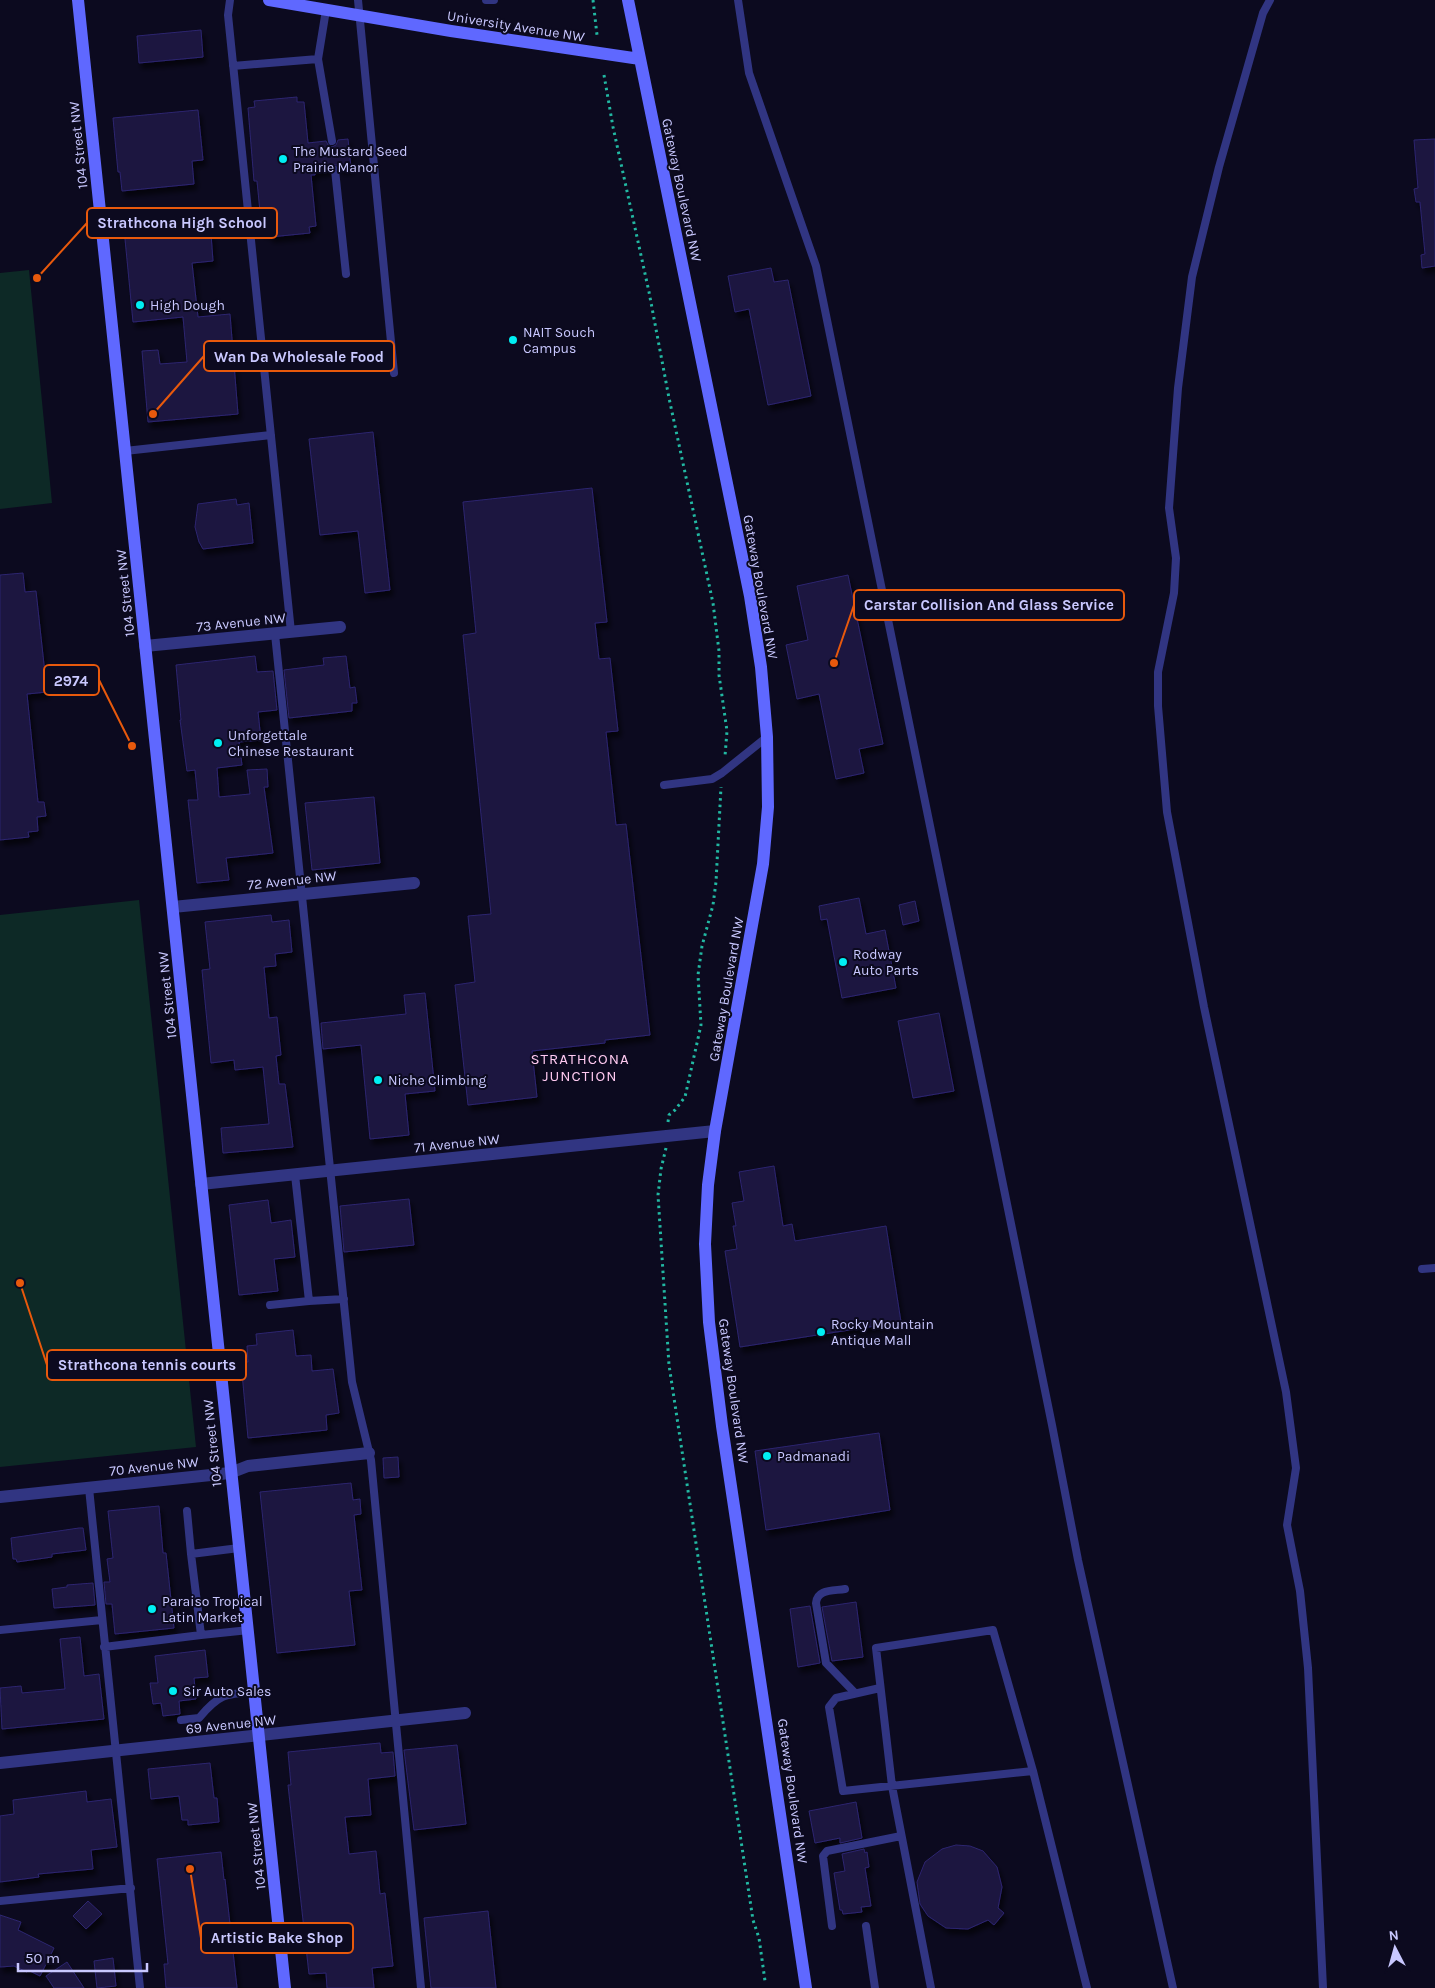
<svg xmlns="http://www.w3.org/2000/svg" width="1435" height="1988" viewBox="0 0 1435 1988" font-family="Karla,sans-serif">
	<defs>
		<filter id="shadow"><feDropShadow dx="3" dy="5.5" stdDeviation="2.5" flood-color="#0009"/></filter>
	</defs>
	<rect width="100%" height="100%" fill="#0c0a1f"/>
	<!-- green -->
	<path fill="#0d2926" d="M29,270L52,503L0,509V273Z
		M139,900L196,1447L0,1467V915Z"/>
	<!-- building -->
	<path fill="#1a1541" stroke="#2d256f" filter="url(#shadow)" d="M201,30L203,57L139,63L137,36Z
		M297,97V102H304L308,143L326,141L328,145L332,147L336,145L338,140L348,139L351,168L341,169L338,165H334L329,170L315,172V175H311L316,226L309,227L310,233L270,237L269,232H262L257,181H254L248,108L255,107L254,101Z
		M198,110L203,160L192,161L194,184L122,191L120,172H118L113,118Z
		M1435,139V266L1422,268L1421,255L1425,254L1420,202H1416L1414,189L1418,188L1414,140Z
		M192,211L194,236L211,234L213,261L192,263L198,317L230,314L238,414L148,422L142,351L158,350L160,364L187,362L183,317L133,322L123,218Z
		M771,268L774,282L788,280L811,396L768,405L749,309L735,312L728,276Z
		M373,432L390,590L365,593L358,531L320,535L309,439Z
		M592,488L607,622L595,623L599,659L610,658L618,731L606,732L616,825L626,824L650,1035L605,1040V1043L532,1051L537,1097L468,1105L455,985L475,982L468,916L491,914L463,635L476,633L463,502Z
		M236,499L237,505L249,503L253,543L203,549L199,542L195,527L198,504Z
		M23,573L25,592L36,591L47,692L27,694L38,802H44L46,816L37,817L38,831L28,832L29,837L0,840V575Z
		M848,575L883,744L859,749L864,773L836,779L819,694L797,699L786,645L808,640L797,586Z
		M255,656L257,672L273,671L277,710L258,712L261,740L239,742L242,765L217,768L219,797L250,794L247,770L267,769L268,787H264L273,853L226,858L229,880L197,883L188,800H198L195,770L187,771L180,720H181L176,665Z
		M346,656L350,688L355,687L357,703H352V711L289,718L284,670L324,665L323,658Z
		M374,797L380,863L312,870L305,803Z
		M859,898L866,934L885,930L896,988L842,998L827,919L821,920L819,906Z
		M915,901L919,921L903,925L899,905Z
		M271,915L272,922L289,920L292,952L275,954L276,966L264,967L269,1018L277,1017L281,1055L276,1056L279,1084H285L293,1147L223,1153L221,1128L269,1124L263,1067L235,1070L234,1060L211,1063L202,970L210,969L205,922Z
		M425,993L435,1091L405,1094L409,1135L370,1139L361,1045L323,1049L321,1023L406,1014L404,995Z
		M939,1013L954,1091L913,1098L898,1021Z
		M774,1166L783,1226L792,1224L795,1241L886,1226L901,1322L740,1347L725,1251L737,1249L733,1226H736L732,1203L744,1201L739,1172Z
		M409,1199L414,1245L344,1252L340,1206Z
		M268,1200L271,1223L291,1220L295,1257L274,1259L278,1291L239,1295L229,1205Z
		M293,1330L296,1356L311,1355L312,1371L333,1369L339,1413L326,1415L327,1430L248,1438L241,1362H248L247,1346L257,1345L256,1334Z
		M879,1433L890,1510L766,1530L755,1451Z
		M398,1457L399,1477L384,1478L383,1458Z
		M351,1483L353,1500L360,1499L361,1514L354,1515L362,1590L349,1591L355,1645L277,1653L260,1492Z
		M159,1506L163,1553H166L174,1628L115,1634L112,1604H106L104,1582H110L107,1559L113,1558L108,1511Z
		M79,1528H83L86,1550L52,1554V1557L17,1562L16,1559H13L11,1538Z
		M93,1583L95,1605L54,1608L52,1589L67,1587V1585Z
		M856,1602L863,1657L832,1661L822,1607Z
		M810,1606L820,1663L798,1667L790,1609Z
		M80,1637L84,1676L99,1674L104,1719L2,1729L0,1688L21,1686L22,1693L65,1689L60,1639Z
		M205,1650L208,1677L194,1678L196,1699L179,1701L180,1714L163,1716L161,1703L153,1704L150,1683H158L155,1656Z
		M380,1743L381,1753L393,1752L395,1776L368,1779L371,1815L345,1817L349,1854L376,1851L380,1894L385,1893L393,1966L372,1968L374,1988H327L326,1973L309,1974L288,1785H291L288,1752Z
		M457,1745L466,1824L414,1830L404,1750Z
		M210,1763L214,1798H217L219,1822L188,1825V1820H182L179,1796L151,1799L148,1769Z
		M86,1791L87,1802L111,1799L117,1847L91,1850L93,1869L38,1874L39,1877L0,1882V1816L14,1814L13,1800Z
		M856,1802L862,1838L840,1843V1838L815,1843L809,1811Z
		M956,1845L970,1846L983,1851L997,1867L1002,1887L998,1908L1004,1913L994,1925L988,1920L968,1929L946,1928L928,1916L920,1904L917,1882L925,1862L942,1849Z
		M864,1849L865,1853L867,1852L869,1867L865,1868L871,1906L861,1907L862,1912L843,1914L842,1910H840L834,1873L845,1871L842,1854Z
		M221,1852L224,1880L225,1879L237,1988H166L164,1964H168L157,1859Z
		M88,1901L102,1914L86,1929L73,1916Z
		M488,1911L496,1988H431L424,1918Z
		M0,1915L21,1922L18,1930L54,1948L40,1976L28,1970L27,1972L14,1966L0,1967Z
		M113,1958L116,1986L97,1988L94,1961Z
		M67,1962L84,1988H54L46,1976Z"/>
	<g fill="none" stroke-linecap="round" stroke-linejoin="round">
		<!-- path -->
		<path stroke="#22b8a2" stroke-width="3" stroke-dasharray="2.5 4" stroke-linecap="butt" d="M593,0L597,35
			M604,75L613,127L649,292L669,398L713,603L719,651V675L727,731L725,756
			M668,1122L669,1115L675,1110L685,1097L701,1025L698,975L702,946L713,905L716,882L721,787
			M666,1148L661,1169L658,1195L669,1365L753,1920L759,1938L765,1981"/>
		<!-- lane -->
		<path stroke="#313582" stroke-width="8" d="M230,0L228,15L291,632
			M358,0L394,373
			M486,0H494
			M738,0L749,73L816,266L1052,1425L1078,1560L1173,1988
			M1270,0L1263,13L1219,167L1192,277L1178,388L1169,508L1176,558L1174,593L1158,672V706L1167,812L1204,1007L1286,1392L1296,1468L1287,1525L1300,1591L1308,1668L1323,1988
			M326,10L318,59L332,141
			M233,66L318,59
			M335,170L346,274
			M125,451L271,435
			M275,634L352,1382L371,1460L421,1988
			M664,785L712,779L722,773L767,737
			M1422,1269L1435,1268
			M309,1301L344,1299
			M270,1305L309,1301L295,1175
			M89,1488L140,1988
			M187,1511L191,1554
			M239,1548L191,1554L201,1635L249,1630
			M845,1589C833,1591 817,1589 816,1603L826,1663L855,1693
			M0,1630L102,1620
			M104,1647L201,1635
			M880,1688L836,1698L829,1707L843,1791L1033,1771
			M181,1720L199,1718C219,1694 225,1694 255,1692
			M0,1901L131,1888
			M832,1926L823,1856L827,1851L901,1836
			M866,1926L875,1988
			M931,1988L892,1786L876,1648L993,1630L1033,1771L1087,1988"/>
		<!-- street -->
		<path stroke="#313582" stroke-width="12" d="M145,646L340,627
			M173,907L414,883
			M201,1184L715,1131
			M0,1497L230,1473L248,1466L369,1453
			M0,1763L465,1713"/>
		<!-- secondary -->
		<path stroke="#5f68ff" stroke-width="12" d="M78,0L285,1988
			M269,0L451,31L640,59
			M628,0L750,596L761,667L767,737L768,807L763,864L715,1131L708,1185L705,1244L709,1322L722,1426L806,1988"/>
	</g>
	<!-- markers -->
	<g fill="#00eff3" stroke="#0c0a1f" stroke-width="2">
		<circle cx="283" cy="159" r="5"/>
		<circle cx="140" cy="305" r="5"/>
		<circle cx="513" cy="340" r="5"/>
		<circle cx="218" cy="743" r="5"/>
		<circle cx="843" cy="962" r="5"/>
		<circle cx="378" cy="1080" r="5"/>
		<circle cx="821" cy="1332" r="5"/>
		<circle cx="767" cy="1456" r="5"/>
		<circle cx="152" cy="1609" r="5"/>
		<circle cx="173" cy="1691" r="5"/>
	</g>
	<g text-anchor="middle" stroke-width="4" stroke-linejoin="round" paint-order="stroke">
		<!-- street labels -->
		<g font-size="14" fill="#c9c8ff" stroke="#0c0a1f">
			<text transform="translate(516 26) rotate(9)" y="5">University Avenue NW</text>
			<text transform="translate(78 145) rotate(-96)" y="5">104 Street NW</text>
			<text transform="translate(682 190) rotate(78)" y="5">Gateway Boulevard NW</text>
			<text transform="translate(761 587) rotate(80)" y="5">Gateway Boulevard NW</text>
			<text transform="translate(125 593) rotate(-96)" y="5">104 Street NW</text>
			<text transform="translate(241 622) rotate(-6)" y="5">73 Avenue NW</text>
			<text transform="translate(292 880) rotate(-6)" y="5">72 Avenue NW</text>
			<text transform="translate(726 989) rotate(-80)" y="5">Gateway Boulevard NW</text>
			<text transform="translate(167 995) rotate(-96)" y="5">104 Street NW</text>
			<text transform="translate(457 1143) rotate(-6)" y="5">71 Avenue NW</text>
			<text transform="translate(734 1391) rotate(82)" y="5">Gateway Boulevard NW</text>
			<text transform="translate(212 1443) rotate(-96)" y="5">104 Street NW</text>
			<text transform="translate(154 1466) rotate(-6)" y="5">70 Avenue NW</text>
			<text transform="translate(231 1724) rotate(-6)" y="5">69 Avenue NW</text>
			<text transform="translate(793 1791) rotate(82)" y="5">Gateway Boulevard NW</text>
			<text transform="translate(256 1846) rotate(-96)" y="5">104 Street NW</text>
		</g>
		<!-- poi labels -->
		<g font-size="14" fill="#c9c8ff" stroke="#0c0a1f" text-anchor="start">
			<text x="293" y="156">The Mustard Seed<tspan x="293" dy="16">Prairie Manor</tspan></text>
			<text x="150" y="310">High Dough</text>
			<text x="523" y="337">NAIT Souch<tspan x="523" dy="16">Campus</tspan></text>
			<text x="228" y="740">Unforgettale<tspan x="228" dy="16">Chinese Restaurant</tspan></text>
			<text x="853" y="959">Rodway<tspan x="853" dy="16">Auto Parts</tspan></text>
			<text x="388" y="1085">Niche Climbing</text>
			<text x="831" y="1329">Rocky Mountain<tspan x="831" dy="16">Antique Mall</tspan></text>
			<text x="777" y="1461">Padmanadi</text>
			<text x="162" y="1606">Paraiso Tropical<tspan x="162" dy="16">Latin Market</tspan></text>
			<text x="183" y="1696">Sir Auto Sales</text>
		</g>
		<!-- neighbourhood labels -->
		<g font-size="15" letter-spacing="1" fill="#ffcaf0" stroke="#0c0a1f">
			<text x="580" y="1064">STRATHCONA<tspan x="580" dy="17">JUNCTION</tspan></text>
		</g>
	</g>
	<!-- callouts -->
	<path fill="none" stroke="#e8590c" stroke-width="2" d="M37 278L87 223M153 414L204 356M834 663L854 605M132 746L99 680M20 1283L47 1365M190 1869L201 1938"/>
	<g fill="#e8590c" stroke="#0c0a1f" stroke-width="2">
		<circle cx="37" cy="278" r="5"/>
		<circle cx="153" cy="414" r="5"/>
		<circle cx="834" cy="663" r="5"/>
		<circle cx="132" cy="746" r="5"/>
		<circle cx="20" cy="1283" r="5"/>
		<circle cx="190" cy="1869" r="5"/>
	</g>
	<g fill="#0c0a1f" stroke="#e8590c" stroke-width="2">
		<rect x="87" y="208" width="190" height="30" rx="5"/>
		<rect x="204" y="341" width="190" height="30" rx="5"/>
		<rect x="854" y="590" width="270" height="30" rx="5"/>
		<rect x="44" y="665" width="55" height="30" rx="5"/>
		<rect x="47" y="1350" width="199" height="30" rx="5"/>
		<rect x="201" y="1923" width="152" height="30" rx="5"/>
	</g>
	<g font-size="15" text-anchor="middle" font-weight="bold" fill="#c9c8ff">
		<text x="182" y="228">Strathcona High School</text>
		<text x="299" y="362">Wan Da Wholesale Food</text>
		<text x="989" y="610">Carstar Collision And Glass Service</text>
		<text x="71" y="686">2974</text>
		<text x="147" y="1370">Strathcona tennis courts</text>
		<text x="277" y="1943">Artistic Bake Shop</text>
	</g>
	<!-- north arrow -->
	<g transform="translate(1395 1948) rotate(354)" stroke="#0c0a1f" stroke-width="4" paint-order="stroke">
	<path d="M0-4L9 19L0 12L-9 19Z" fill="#c9c8ff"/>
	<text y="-8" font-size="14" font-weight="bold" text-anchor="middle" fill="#c9c8ff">N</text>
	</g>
	<!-- scale -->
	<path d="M18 1963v8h129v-8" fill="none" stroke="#c9c8ff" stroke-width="2.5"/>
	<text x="25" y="1963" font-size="15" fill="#c9c8ff" stroke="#0c0a1f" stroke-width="4" paint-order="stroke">50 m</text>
</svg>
